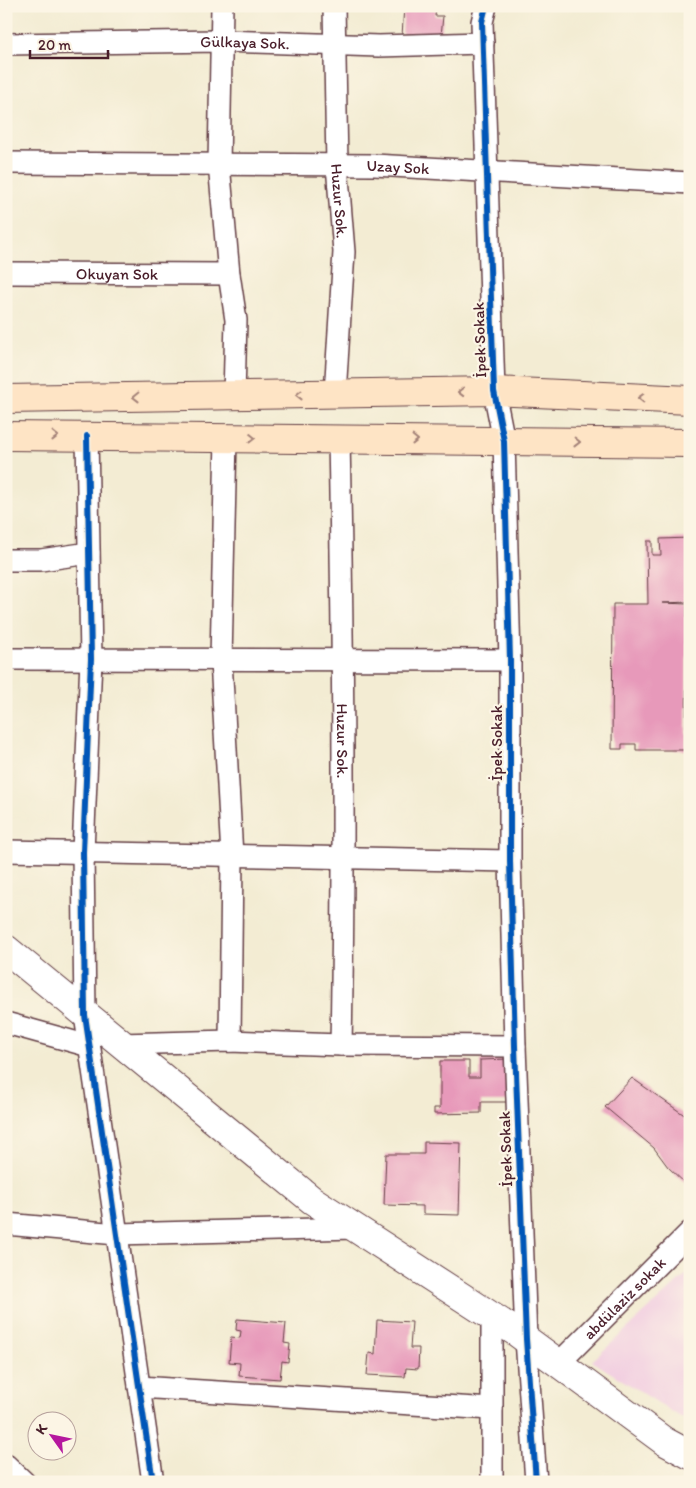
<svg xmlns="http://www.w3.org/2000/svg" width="696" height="1488" viewBox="0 0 696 1488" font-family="Itim,sans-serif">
	<rect width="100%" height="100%" fill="#fcf5e5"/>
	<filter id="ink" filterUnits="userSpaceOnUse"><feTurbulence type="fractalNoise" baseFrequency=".02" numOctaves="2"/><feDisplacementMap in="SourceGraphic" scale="10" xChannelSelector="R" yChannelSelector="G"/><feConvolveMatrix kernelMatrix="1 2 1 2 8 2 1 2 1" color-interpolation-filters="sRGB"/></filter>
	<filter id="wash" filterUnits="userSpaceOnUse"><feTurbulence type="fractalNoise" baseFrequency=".0096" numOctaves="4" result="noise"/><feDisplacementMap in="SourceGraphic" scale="20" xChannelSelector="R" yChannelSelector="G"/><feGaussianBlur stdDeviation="1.12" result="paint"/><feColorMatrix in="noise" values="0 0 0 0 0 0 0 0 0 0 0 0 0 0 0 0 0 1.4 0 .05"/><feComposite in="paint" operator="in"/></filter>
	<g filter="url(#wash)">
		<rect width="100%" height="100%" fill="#f3ecd3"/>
		<!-- built -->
		<path fill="#f2cfe1" d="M690,1271V1423L592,1361Z"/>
		<g id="blocks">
			<!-- building -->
			<path fill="#e799ba" d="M404,6L436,9L435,16H443L441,36L421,34L420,38L402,36Z
				M690,538V602L662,603L687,604L686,750H636V744H622V749H612L613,604H648L647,541H652V555H661L660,539Z
				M509,1059L510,1102H481V1113L434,1114V1108H440V1061H469V1077H480V1060Z
				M632,1078L690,1119V1188L668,1167L654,1148L605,1107Z
				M424,1142L461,1143L459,1215L423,1214V1206L384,1205L386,1154H424Z
				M237,1319L286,1323L284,1343L290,1344L288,1362L282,1361L280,1379L239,1376L240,1363L229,1362L231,1337L240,1338L241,1331L236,1330Z
				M377,1320L412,1322L410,1348H419L418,1369L406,1368L405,1377L367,1375L369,1353L375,1354Z"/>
		</g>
	</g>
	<g filter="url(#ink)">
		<use href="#blocks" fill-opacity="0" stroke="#633e44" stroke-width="1"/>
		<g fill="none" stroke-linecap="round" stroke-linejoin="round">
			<!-- minor casing -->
			<g stroke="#633e44" stroke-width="24">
				<g id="minor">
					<path d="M222,6L219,164L229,274L236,320L234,396"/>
					<path id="s1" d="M334,6L337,165L344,252L335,394"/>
					<path d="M486,6L482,22L494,391L504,441L510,660V861L515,1046L526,1339L536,1482"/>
					<path id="s2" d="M6,44L221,41L379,46L483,43"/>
					<path id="s3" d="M6,163L374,165L690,183"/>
					<path id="s4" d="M6,273L229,274"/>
					<path d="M87,436L91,659L83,852L85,1015L153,1482"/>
					<path d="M226,438L221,660L232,856L230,1041"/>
					<path id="s5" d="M339,439C343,641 345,843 341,1045"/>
					<path d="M6,560H41L89,553"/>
					<path d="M6,659L510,660"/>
					<path d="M6,851L510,861"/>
					<path d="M6,1023L89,1046"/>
					<path d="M120,1044L230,1041L341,1045L515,1046"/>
					<path d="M6,1224L117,1234L355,1228"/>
					<path id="s6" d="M559,1363L690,1232"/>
					<path d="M139,1387L492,1409"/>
					<path d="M6,1465L24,1482"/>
					<path d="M492,1482V1317"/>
				</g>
			</g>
			<!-- tertiary casing -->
			<g stroke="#633e44" stroke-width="30">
				<path id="tertiary" d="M6,949L312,1200L516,1332L664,1441L690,1455"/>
			</g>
			<!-- secondary casing -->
			<g stroke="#633e44" stroke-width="30">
				<path id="secondary" d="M6,399L494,391L690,400
					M6,436L690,443"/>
			</g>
			<!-- minor -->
			<use href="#minor" stroke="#fff" stroke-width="21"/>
			<!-- tertiary -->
			<use href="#tertiary" stroke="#fff" stroke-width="28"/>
			<!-- secondary -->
			<use href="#secondary" stroke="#fee4c5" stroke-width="28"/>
			<!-- cycleway casing -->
			<g stroke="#fcf5e5" stroke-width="9">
				<path id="cycleway" d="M486,6L482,22L494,391L504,441L510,660V861L515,1046L526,1339L536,1482
					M87,436L91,659L83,852L85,1015L153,1482"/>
			</g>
			<!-- cycleway -->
			<use href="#cycleway" stroke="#0057b8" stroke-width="6"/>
		</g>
		<!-- one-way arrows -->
		<defs><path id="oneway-chevron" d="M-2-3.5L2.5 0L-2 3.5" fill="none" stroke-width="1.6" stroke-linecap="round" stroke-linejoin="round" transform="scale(1.25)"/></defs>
		<g stroke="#a48278">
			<use href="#oneway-chevron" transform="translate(461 392) rotate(179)"/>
			<use href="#oneway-chevron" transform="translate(299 395) rotate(179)"/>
			<use href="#oneway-chevron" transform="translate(136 397) rotate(179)"/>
			<use href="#oneway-chevron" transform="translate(641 398) rotate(-178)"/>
			<use href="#oneway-chevron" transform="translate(55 436) rotate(1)"/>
			<use href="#oneway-chevron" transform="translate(252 438) rotate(1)"/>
			<use href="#oneway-chevron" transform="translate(415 440) rotate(1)"/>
			<use href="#oneway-chevron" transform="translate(577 442) rotate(1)"/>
		</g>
	</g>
	<g text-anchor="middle" stroke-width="4.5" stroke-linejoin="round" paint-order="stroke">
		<!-- street labels -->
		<g font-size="16" fill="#4a1f2b" stroke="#fcf5e5">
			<text dy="6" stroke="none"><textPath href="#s2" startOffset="239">Gülkaya Sok.</textPath></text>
			<text dy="6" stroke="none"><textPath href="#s3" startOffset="392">Uzay Sok</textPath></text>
			<text dy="6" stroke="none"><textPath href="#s1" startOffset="195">Huzur Sok.</textPath></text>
			<text dy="6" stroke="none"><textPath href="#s4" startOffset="111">Okuyan Sok</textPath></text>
			<text transform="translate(479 340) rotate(-92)" y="6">İpek Sokak</text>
			<text dy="6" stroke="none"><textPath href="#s5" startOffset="302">Huzur Sok.</textPath></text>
			<text transform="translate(496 743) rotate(-90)" y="6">İpek Sokak</text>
			<text transform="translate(505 1149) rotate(-92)" y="6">İpek Sokak</text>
			<text dy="6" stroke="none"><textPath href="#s6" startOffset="92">abdülaziz sokak</textPath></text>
		</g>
	</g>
	<!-- margin -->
	<rect width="696" height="1488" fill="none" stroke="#fcf5e5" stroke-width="25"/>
	<!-- north arrow -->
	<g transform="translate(52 1436) rotate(303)"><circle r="24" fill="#fcf5e5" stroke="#b59f9b"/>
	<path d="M0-4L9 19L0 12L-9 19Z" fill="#b5179e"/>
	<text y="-8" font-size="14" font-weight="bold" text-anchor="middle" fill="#4a1f2b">K</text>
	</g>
	<!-- scale -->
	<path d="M30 50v8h78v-8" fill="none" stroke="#4a1f2b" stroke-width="2.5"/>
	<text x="38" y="50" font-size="15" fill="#4a1f2b" stroke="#fcf5e5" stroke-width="4" paint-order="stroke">20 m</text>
</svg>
